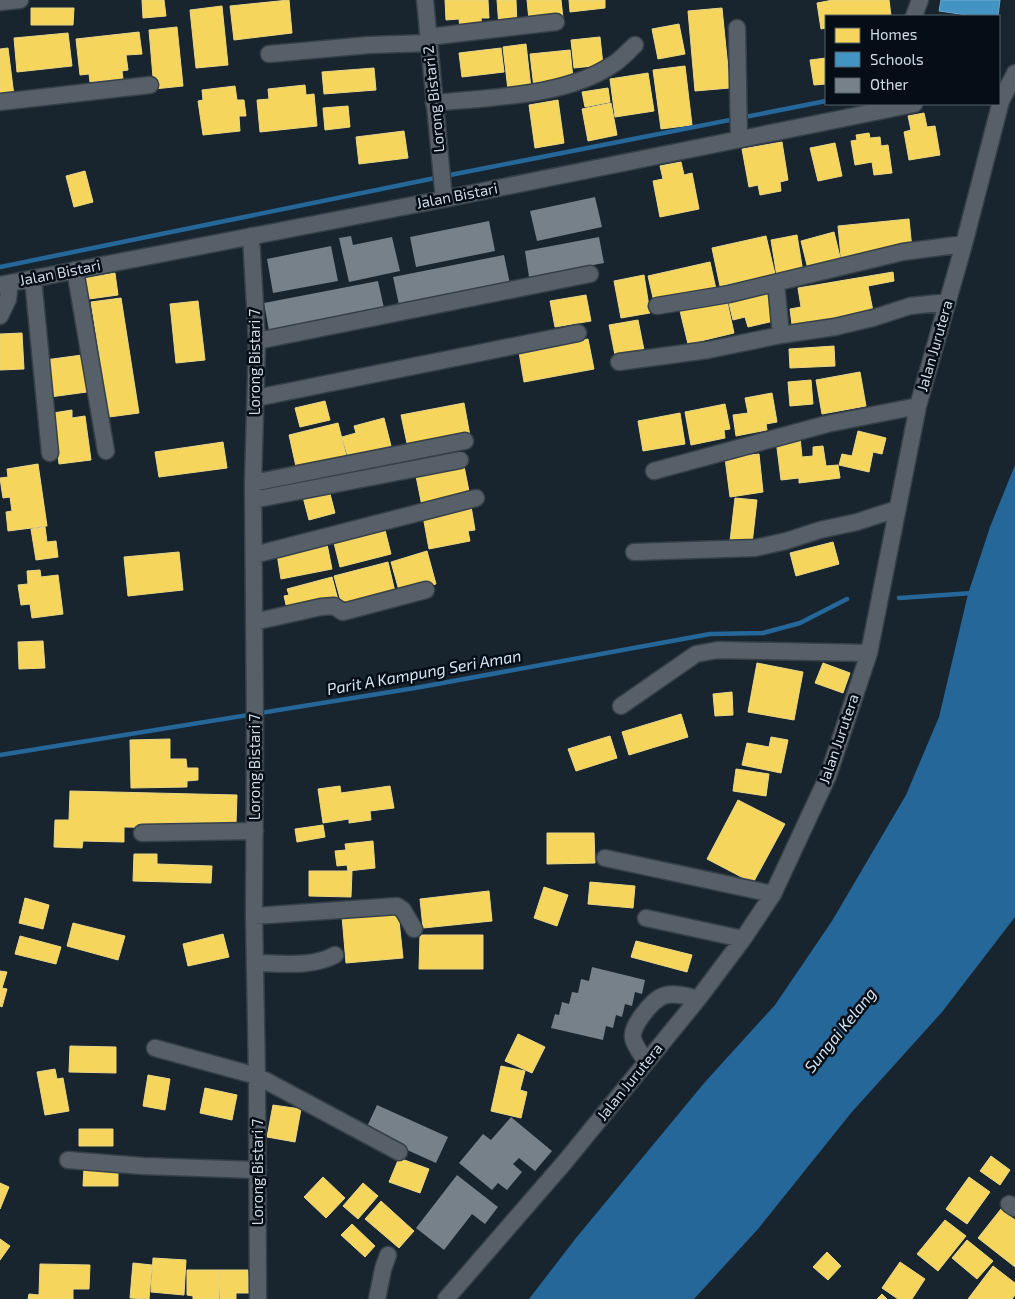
<svg xmlns="http://www.w3.org/2000/svg" width="1015" height="1299" viewBox="0 0 1015 1299" font-family="'Exo 2',sans-serif">
	<rect width="100%" height="100%" fill="#18252f"/>
	<!-- water -->
	<path fill="#256798" d="M1015,465V917L942,1012L851,1113L758,1229L694,1299H529L576,1238L705,1082L775,1005L832,921L906,795L939,717L968,594L990,527Z"/>
	<!-- homes -->
	<path fill="#f6d55c" stroke="#ead786" d="M142,0H164L166,16L143,18Z
		M289,0L292,33L234,40L230,6Z
		M445,0H488L489,18H481L482,29L460,30L459,19L446,20Z
		M497,0H516L517,26L499,27Z
		M527,0H561L563,18L529,20Z
		M569,0H605V8L570,12Z
		M833,0H889L891,16H826V28L821,29L817,3Z
		M222,6L228,65L196,68L190,10Z
		M31,8H74L73,25H31Z
		M722,8L730,88L695,91L688,11Z
		M679,24L685,54L658,59L652,29Z
		M177,27L183,86L154,89L149,30Z
		M139,32L142,54L126,55L128,70L122,71L123,79L90,82L89,74L80,75L76,39Z
		M68,33L72,66L17,72L14,38Z
		M600,37L603,65L574,68L571,40Z
		M526,44L531,88L508,90L503,47Z
		M8,48L14,96L0,97V49Z
		M501,48L504,72L462,77L459,53Z
		M570,50L573,78L534,88L530,54Z
		M826,58V84L814,85L810,60Z
		M685,66L692,125L661,129L653,70Z
		M374,68L376,90L324,94L322,72Z
		M648,73L654,111L615,117L610,79Z
		M305,85L306,95L314,94L317,126L260,132L257,100L269,99L268,89Z
		M235,86L237,100H244L246,116H239L240,131L203,135L198,101L203,100L202,90Z
		M608,88L610,102L585,107L582,92Z
		M558,100L564,143L535,148L529,105Z
		M611,103L617,135L588,141L582,109Z
		M348,106L350,127L325,130L323,108Z
		M924,113L927,127L935,126L940,155L909,160L904,132L911,130L908,116Z
		M404,131L408,158L359,164L356,137Z
		M869,133L870,138L880,137L881,146L888,145L892,173L874,175L872,162L855,165L851,141L857,140L856,135Z
		M782,142L788,180L780,182L781,191L760,195L758,185L749,187L742,149Z
		M835,143L842,176L818,181L810,148Z
		M681,162L684,175L692,173L699,209L660,217L653,181L663,179L660,166Z
		M85,171L93,202L74,207L66,176Z
		M909,219L912,249L841,257L838,226Z
		M834,232L841,261L808,269L801,241Z
		M797,235L803,272L777,277L771,240Z
		M766,236L775,274L720,286L712,248Z
		M710,262L716,289L654,302L648,276Z
		M893,272L894,281L868,286L873,311L792,325L790,309L801,307L798,288Z
		M115,273L118,295L89,299L86,278Z
		M644,275L650,313L621,318L614,281Z
		M767,291L774,321L748,327L745,317L733,320L728,299Z
		M586,295L591,321L555,327L550,301Z
		M121,298L139,413L109,417L91,302Z
		M198,301L205,360L176,363L170,304Z
		M727,301L734,333L688,344L680,311Z
		M638,320L644,350L615,355L609,325Z
		M22,333L24,369L0,370V334Z
		M588,339L594,369L524,382L519,352Z
		M834,346L835,366L790,368L789,349Z
		M82,355L87,392L50,397L45,360Z
		M860,372L866,406L822,414L816,380Z
		M811,380L813,404L790,406L788,382Z
		M772,393L777,422L766,424L767,430L736,436L733,415L748,413L745,398Z
		M325,401L330,420L300,427L295,408Z
		M464,403L470,436L408,448L401,415Z
		M725,404L730,429L724,430L725,438L691,445L685,412Z
		M72,410V418L85,416L91,460L59,464L53,413Z
		M680,413L685,444L643,451L638,421Z
		M384,418L391,446L348,457L342,437L356,433L354,426Z
		M338,423L347,459L297,471L289,435Z
		M858,431L886,438L882,454L873,452L869,472L839,465L842,454L852,456Z
		M800,437L802,457L813,456V447L823,446L826,466L838,465L840,478L799,483V478L781,480L776,440Z
		M223,442L227,468L159,477L155,452Z
		M759,454L763,492L730,497L725,458Z
		M38,464L47,526L8,531L6,512L12,511L10,497L3,498L0,478L8,477L7,469Z
		M464,466L470,496L422,506L416,476Z
		M329,490L335,513L309,520L303,497Z
		M735,498L757,500L752,544L730,541Z
		M471,506L475,530L468,531L470,541L429,549L423,516Z
		M45,527L47,542L56,541L58,557L36,560L31,529Z
		M385,530L391,554L340,567L334,543Z
		M833,542L839,564L796,576L790,553Z
		M327,544L332,569L281,579L277,554Z
		M427,551L436,584L400,594L391,562Z
		M179,552L183,590L128,596L124,557Z
		M388,562L396,596L343,609L334,576Z
		M40,570L41,577L58,575L63,614L32,618L30,604L21,605L18,585L28,584L27,571Z
		M332,577L338,600L288,613L284,596L289,595L287,589Z
		M43,641L45,668L19,669L18,642Z
		M757,663L803,672L794,720L748,712Z
		M823,663L850,673L843,693L815,683Z
		M732,692L733,715L715,716L713,694Z
		M681,714L688,737L629,755L622,732Z
		M610,736L617,758L576,771L568,749Z
		M771,737L788,740L781,773L742,765L747,743L769,747Z
		M170,739V759H186L187,768H198V780L187,781V787L131,788L130,740Z
		M736,769L769,774L766,796L733,791Z
		M340,786L341,793L390,786L394,808L370,811L371,820L349,823V819L323,823L318,789Z
		M70,791L237,795L236,824L172,823V828L124,827V842L83,841L82,848L54,847L55,820H69Z
		M738,800L785,824L753,883L707,859Z
		M323,825L325,837L297,842L295,829Z
		M547,833H594L595,863L547,864Z
		M373,841L375,868L348,871L347,865L337,866L335,851L346,850L345,844Z
		M134,854H157V864L212,866L211,883L133,881Z
		M309,871H352L351,897L309,896Z
		M590,882L635,886L633,908L588,904Z
		M544,887L568,895L557,926L534,918Z
		M489,891L492,921L423,928L420,899Z
		M25,898L49,905L43,929L19,923Z
		M398,911L403,958L346,963L342,916Z
		M73,923L125,936L118,960L67,946Z
		M223,934L229,957L188,966L183,944Z
		M420,935H483V969H419Z
		M20,936L61,947L56,964L15,954Z
		M636,941L692,955L687,972L631,957Z
		M0,971L7,972L2,988L7,989L2,1007L0,1006Z
		M518,1034L545,1047L532,1073L505,1061Z
		M70,1046L116,1047V1073L69,1072Z
		M501,1066L525,1071L520,1090L527,1092L521,1118L491,1111Z
		M55,1069L57,1079L63,1078L69,1111L45,1115L37,1072Z
		M148,1075L170,1079L165,1110L143,1106Z
		M205,1088L237,1095L232,1120L200,1113Z
		M273,1105L301,1109L295,1142L267,1137Z
		M79,1129H113V1146H79Z
		M991,1156L1010,1170L1000,1185L980,1171Z
		M399,1158L429,1169L420,1193L389,1182Z
		M84,1168H118V1186H83Z
		M323,1177L345,1198L326,1218L304,1197Z
		M969,1177L990,1192L967,1224L946,1209Z
		M0,1183L9,1187L0,1209Z
		M363,1183L378,1196L358,1219L343,1206Z
		M381,1201L414,1231L399,1248L365,1219Z
		M1001,1209L1015,1220V1267L978,1238Z
		M945,1220L966,1236L938,1271L917,1254Z
		M352,1224L375,1246L365,1257L341,1235Z
		M0,1239L10,1246L0,1260Z
		M967,1240L993,1261L977,1279L952,1258Z
		M827,1252L841,1266L828,1280L813,1267Z
		M153,1258L186,1260L184,1295L151,1292Z
		M900,1262L925,1279L912,1299H898L882,1288Z
		M133,1263L152,1265L149,1299L130,1298Z
		M40,1264L90,1265L89,1289H73V1299H28L29,1294L39,1295Z
		M993,1266L1015,1283V1295L1012,1299H968Z
		M187,1270H219V1299H193V1296L187,1295Z
		M219,1270H248L249,1293H236V1299H220Z
		M882,1294L887,1299H877Z"/>
	<!-- schools -->
	<path fill="#4393c3" stroke="#6da9ce" d="M941,0H1000L998,16H974L939,11Z"/>
	<g fill="none" stroke-linecap="round" stroke-linejoin="round">
		<!-- stream -->
		<path stroke="#256798" stroke-width="4.5" d="M0,267L450,175L826,101
			M899,598L973,593
			M0,755L415,688L710,634L763,633L800,623L847,599"/>
	</g>
	<!-- building -->
	<path fill="#76818a" d="M595,197L602,227L537,241L530,211Z
		M489,221L495,251L416,267L410,237Z
		M351,236L353,245L392,237L400,271L349,282L339,238Z
		M599,237L604,263L529,277L525,251Z
		M331,246L338,281L273,293L267,259Z
		M504,255L510,284L399,305L393,277Z
		M378,281L384,308L269,331L264,303Z
		M592,967L645,980L642,994L635,992L632,1006L625,1004L622,1017L616,1015L613,1028L606,1026L603,1040L551,1028L555,1014L559,1015L562,1002L569,1004L572,992L578,993L581,979L589,981Z
		M377,1105L448,1137L436,1163L365,1131Z
		M511,1117L552,1151L535,1171L519,1158L513,1164L522,1172L507,1190L498,1183L492,1190L459,1163L483,1134L491,1140Z
		M457,1175L498,1207L485,1224L472,1214L444,1250L416,1228Z"/>
	<g fill="none" stroke-linecap="round" stroke-linejoin="round">
		<!-- minor casing -->
		<g stroke="#364048" stroke-width="19">
			<path id="minor" d="M425,0L444,199
				M0,2L20,0
				M914,16L920,0
				M737,28L739,139
				M428,37L556,22
				M269,54L369,45L428,43
				M0,102L150,85
				M434,103C490,97 564,97 612,65C621,60 628,51 635,45
				M251,236L257,341L253,483L255,732L254,916L257,1076L258,1299
				M75,270L106,451
				M33,279L50,453
				M776,283L781,335
				M0,285L444,199L914,104
				M657,306L729,294L903,252L964,244
				M0,316L8,299L10,283
				M257,341L590,274
				M619,362L708,350L781,335L835,327L873,318L910,306L948,302
				M256,398L578,333
				M654,471L827,424L918,406
				M253,483L465,441
				M253,500L460,460
				M634,552L755,548L786,541L820,530L857,522L897,509
				M254,555L476,498
				M254,622L321,607L334,606L343,612L426,590
				M621,706L696,654L718,650L869,653
				M142,833L255,831
				M605,858L773,894
				M254,916L397,906L403,910L414,929
				M646,918L743,939
				M255,963C281,963 311,968 335,955
				M155,1048L257,1076L399,1152
				M646,1062C642,1055 634,1045 633,1038C632,1030 637,1023 641,1017C660,991 668,991 698,999
				M68,1160L143,1166L258,1170
				M1009,1204L1015,1208
				M377,1299L383,1269L388,1255
				M446,1299L564,1163L698,999L743,939L773,894L828,776L869,653L918,406L964,244L1001,101L1015,73"/>
		</g>
		<!-- minor -->
		<use href="#minor" stroke="#576068" stroke-width="16"/>
	</g>
	<g text-anchor="middle" stroke-width="5" stroke-linejoin="round" paint-order="stroke">
		<!-- street labels -->
		<g font-size="15" fill="#cedbe7" stroke="#050e16">
			<text transform="translate(434 99) rotate(-96)" y="5">Lorong Bistari 2</text>
			<text transform="translate(457 196) rotate(-11)" y="5">Jalan Bistari</text>
			<text transform="translate(60 273) rotate(-11)" y="5">Jalan Bistari</text>
			<text transform="translate(935 346) rotate(-74)" y="5">Jalan Jurutera</text>
			<text transform="translate(255 362) rotate(-90)" y="5">Lorong Bistari 7</text>
			<text transform="translate(839 739) rotate(-71)" y="5">Jalan Jurutera</text>
			<text transform="translate(255 767) rotate(-90)" y="5">Lorong Bistari 7</text>
			<text transform="translate(630 1082) rotate(-51)" y="5">Jalan Jurutera</text>
			<text transform="translate(258 1172) rotate(-90)" y="5">Lorong Bistari 7</text>
		</g>
		<!-- water labels -->
		<g font-size="16" font-style="italic" fill="#d2e3f2" stroke="#050e16">
			<text transform="translate(424 672) rotate(-10)" y="6">Parit A Kampung Seri Aman</text>
			<text transform="translate(840 1030) rotate(-51)" y="6">Sungai Kelang</text>
		</g>
	</g>
	<!-- legend -->
	<rect x="825" y="15" width="175" height="90" fill="#050e16" stroke="#55606a"/>
	<rect x="835" y="28" width="25" height="15" fill="#f6d55c" stroke="#55606a"/>
	<text x="870" y="40" font-size="15" fill="#cedbe7">Homes</text>
	<rect x="835" y="52" width="25" height="15" fill="#4393c3" stroke="#55606a"/>
	<text x="870" y="65" font-size="15" fill="#cedbe7">Schools</text>
	<rect x="835" y="78" width="25" height="15" fill="#76818a" stroke="#55606a"/>
	<text x="870" y="90" font-size="15" fill="#cedbe7">Other</text>
</svg>
